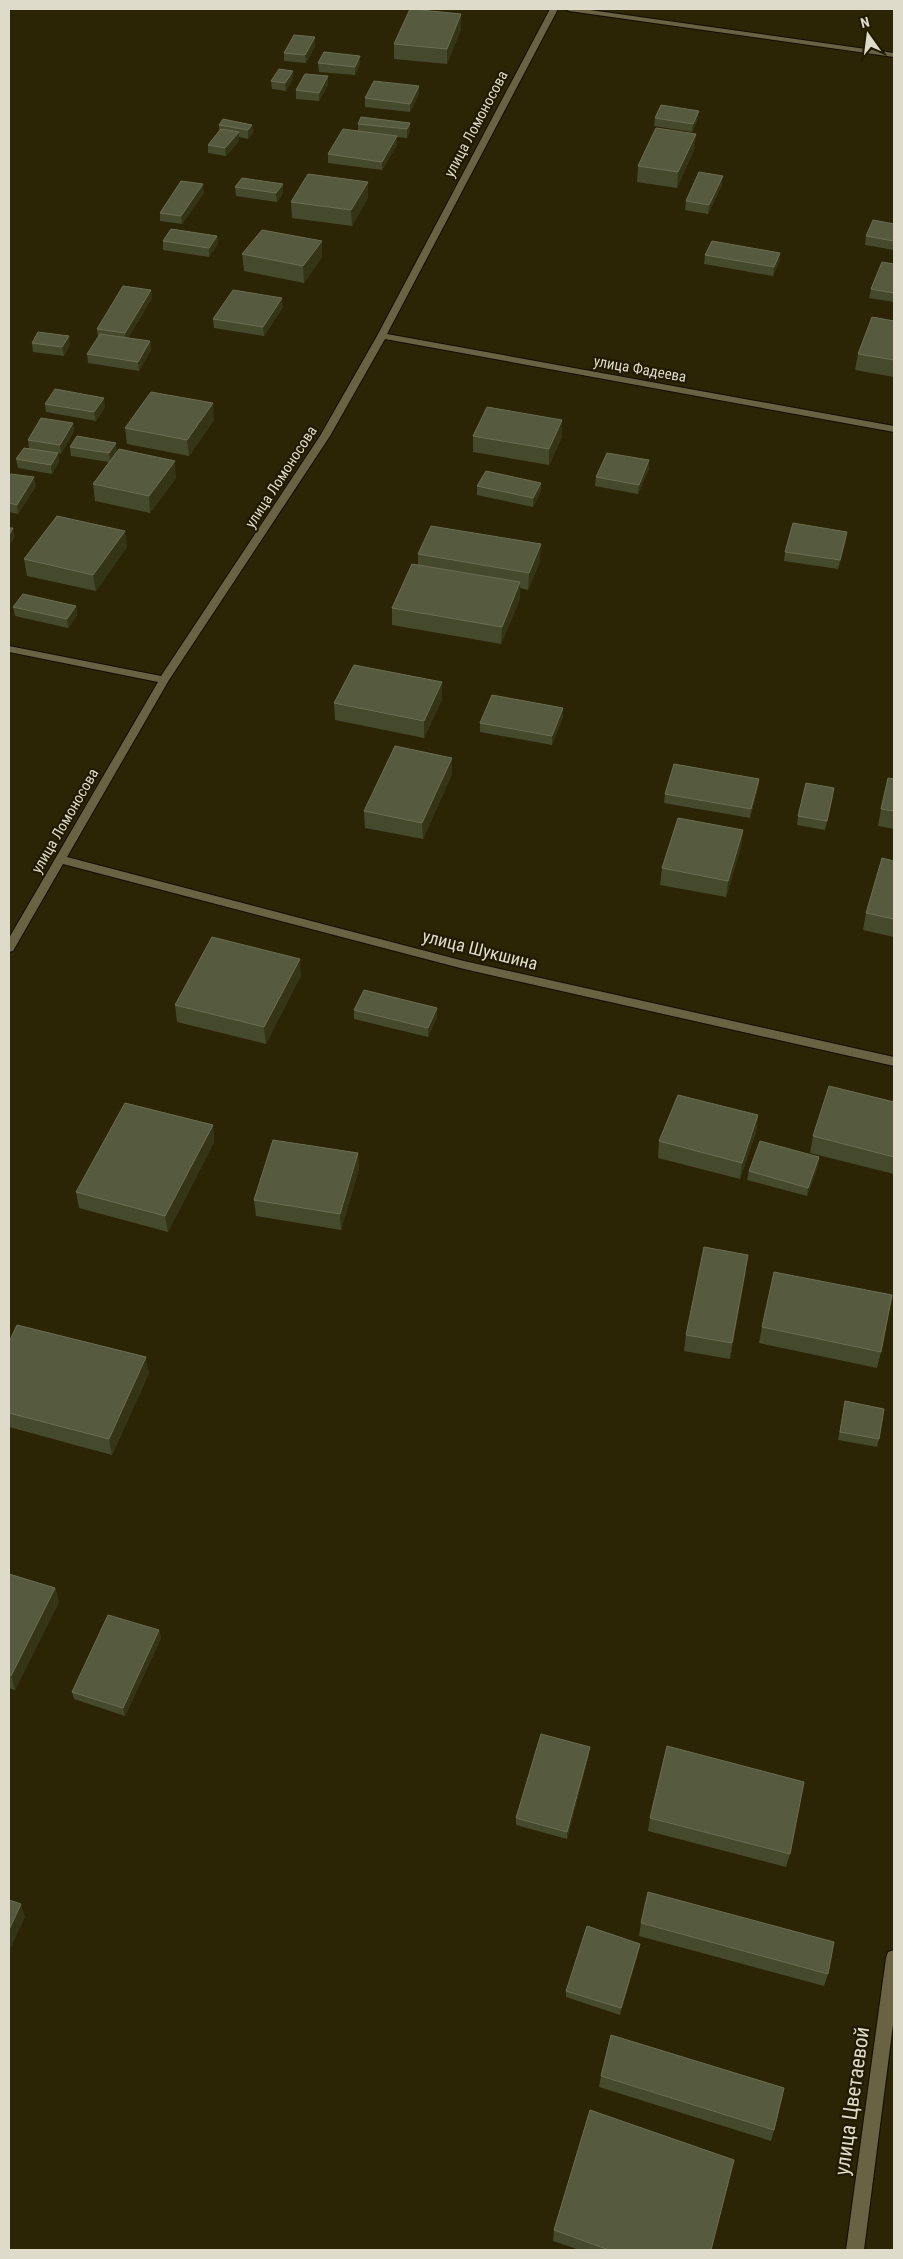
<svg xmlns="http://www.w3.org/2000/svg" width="903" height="2259" viewBox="0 0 903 2259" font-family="'Roboto Condensed',sans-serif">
	<rect width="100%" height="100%" fill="#2b2405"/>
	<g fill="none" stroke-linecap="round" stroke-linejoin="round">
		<!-- minor casing -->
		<g stroke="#120d00" stroke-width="2">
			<path id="minor" d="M550,9H558L387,334L894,426V432L385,339L330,436L169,680L67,857L464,961L894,1057V1066L464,969L63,864L13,951L9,952V938L158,682L9,652V646L161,676L320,436L377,336Z
				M565,9H583L894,53V57L569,11Z
				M894,1950V2017L864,2250H846L886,1958L888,1952Z"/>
		</g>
		<!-- minor -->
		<use href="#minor" fill="#696243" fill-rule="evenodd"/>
	</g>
	<!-- wall -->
	<path fill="#464a2d" d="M461,14V29L447,64L394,59V44Z
		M315,46L306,63L284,61V53Z
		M318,63L360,64L355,75L319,72Z
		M328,76V85L319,101L296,99V90Z
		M293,79L286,91L272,89L271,81Z
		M419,86V94L410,112L365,107V98Z
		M655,118L698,119L692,132L654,126Z
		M410,123V131L407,138L397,137V145L382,170L328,163V154L358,131V124Z
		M219,125H252L253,133L248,139L239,137V141L226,156L208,153V145L219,131Z
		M696,134L694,150L677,188L637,182L638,166Z
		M368,182V198L352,226L292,218L291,202Z
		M722,185L708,214L685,210L686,201Z
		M235,187L283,193L277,202L236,196Z
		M204,193L182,224L160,221V213Z
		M894,224V250L865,245L866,236Z
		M217,236L218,244L209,257L163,250V241Z
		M780,253L779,262L773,276L704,264L705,255Z
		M242,254L322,257L304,283L244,271Z
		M894,264V302L869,298L871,289Z
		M151,290L152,298L128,338L150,341L151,350L139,371L88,363L87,354L98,338L97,329Z
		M283,307L264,336L214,328L213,319Z
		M894,321V377L855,370L858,354Z
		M32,343L70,345L64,356L33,352Z
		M45,404L105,407L96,421L46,412Z
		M214,420L189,456L127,444L125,428Z
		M562,420V437L549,465L473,452V436Z
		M73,423L74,431L61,454L58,453L59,462L52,474L18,468L16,459L29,448L28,440Z
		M70,447L117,452L114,456L176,478L150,513L95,501L93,484L109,462L71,456Z
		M649,469L638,494L595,486L596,477Z
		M9,477L36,486L18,514L9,512Z
		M541,483V491L533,507L477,495V486Z
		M125,531L127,547L96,591L27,576L24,559Z
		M846,541L838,569L784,561L785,552Z
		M418,554L540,561L528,590L520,588V599L501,644L392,625V608L418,565Z
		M76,606L77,615L68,628L15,616L13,607Z
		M442,699L424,738L335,720L334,703Z
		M563,717L552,745L480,732V723Z
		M452,774L423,839L365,828L364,811Z
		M759,779L758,788L750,818L664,803L665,794Z
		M894,779V829L878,826L881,809Z
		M833,797L825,830L797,825L798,816Z
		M743,830L741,847L726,897L660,885L662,868Z
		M894,861V937L863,930L866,913Z
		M301,975L266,1044L177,1022L175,1005Z
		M354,1010L437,1017L428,1037L354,1019Z
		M894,1102V1174L810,1153L813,1136Z
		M758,1115L756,1132L740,1179L658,1158L659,1141Z
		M213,1125L214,1142L168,1232L79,1208L76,1192Z
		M358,1153L359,1169L341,1230L256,1216L254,1200Z
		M819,1157L818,1166L807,1196L747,1180L749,1171Z
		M746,1271L730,1359L684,1351L686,1335Z
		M762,1327L881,1352L877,1368L759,1343Z
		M9,1342L149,1373L112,1455L9,1427Z
		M845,1401L879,1439L877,1447L838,1440Z
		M9,1574L55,1588L59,1602L15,1690L9,1688Z
		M159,1630L161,1638L125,1716L74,1699L72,1692Z
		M589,1754L567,1839L516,1825V1818Z
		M650,1818L790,1854L786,1867L648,1831Z
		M641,1923L828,1974L824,1986L639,1936Z
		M640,1944L639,1950L620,2015L566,1997V1991Z
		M601,2076L774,2130L771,2141L599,2087Z
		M554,2230L711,2250H580L553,2241Z"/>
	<!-- shaded-wall -->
	<path fill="#343416" d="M461,14V29L447,64V49Z
		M315,37V46L306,63L305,55Z
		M360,56V64L355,75V67Z
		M293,71V79L286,91L285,83Z
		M328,76V85L319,101V93Z
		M419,86V94L410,112V104Z
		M699,111L698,119L692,132L693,124Z
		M410,123V131L407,138V129Z
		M252,125L253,133L248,139V130Z
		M239,132V141L226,156L225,148Z
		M696,134L694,150L677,188L678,172Z
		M397,136V145L382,170V162Z
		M723,176L722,185L708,214L709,205Z
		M368,182V198L352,226L351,210Z
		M203,184L204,193L182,224L181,216Z
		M283,184V193L277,202L276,193Z
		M217,236L218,244L209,257V248Z
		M322,241V257L304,283L303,266Z
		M780,253L779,262L773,276L774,267Z
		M151,290L152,298L126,342L125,333Z
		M282,298L283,307L264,336L263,327Z
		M69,336L70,345L64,356L62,347Z
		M150,341L151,350L139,371L138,362Z
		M104,398L105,407L96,421L94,412Z
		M213,403L214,420L189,456L187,440Z
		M562,420V437L549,465V449Z
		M73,423L74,431L61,454L60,445Z
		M116,443L117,452L110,462L109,453Z
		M58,453L59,462L52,474L51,465Z
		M649,460V469L638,494L639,485Z
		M175,461L176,478L150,513L149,496Z
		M34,477L36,486L18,514L17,505Z
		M541,483V491L533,507V498Z
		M13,528L15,537L9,546V535Z
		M125,531L127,547L96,591L93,575Z
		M847,532L846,541L838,569L840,560Z
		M541,544L540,561L528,590L529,573Z
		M520,582V599L501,644L502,627Z
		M76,606L77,615L68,628L67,619Z
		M442,682V699L424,738V721Z
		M563,708V717L552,745V736Z
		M452,758V774L423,839L422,823Z
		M759,779L758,788L750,818L751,809Z
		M743,830L741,847L726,897L728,881Z
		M300,959L301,975L266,1044L264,1027Z
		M437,1008V1017L428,1037V1028Z
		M758,1115L756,1132L740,1179L742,1163Z
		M213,1125L214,1142L168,1232L165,1216Z
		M358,1153L359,1169L341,1230L340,1214Z
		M819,1157L818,1166L807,1196L808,1188Z
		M748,1255L746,1271L730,1359L732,1343Z
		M146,1357L149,1373L112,1455L109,1439Z
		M55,1588L59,1602L15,1690L11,1676Z
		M159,1630L161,1638L125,1716L123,1708Z
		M590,1747L589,1754L567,1839V1832Z
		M21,1904L25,1917L9,1952V1930Z
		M640,1944L639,1950L620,2015L621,2008Z"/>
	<!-- building -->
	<path fill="#565a3e" stroke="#6c6e54" d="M410,9L461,14L447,49L394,44Z
		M294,35L315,37L305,55L284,53Z
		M324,52L360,56L355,67L318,63Z
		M279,69L293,71L285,83L271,81Z
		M305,74L328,76L319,93L296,90Z
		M374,81L419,86L410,104L365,98Z
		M661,105L699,111L693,124L655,118Z
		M361,117L410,123L407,129L358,124Z
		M223,119L252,125L248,130L219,125Z
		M656,128L696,134L678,172L638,166Z
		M221,129L239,132L225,148L208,145Z
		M343,129L397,136L382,162L328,154Z
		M699,172L723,176L709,205L686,201Z
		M308,174L368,182L351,210L291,202Z
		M242,178L283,184L276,193L235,187Z
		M181,181L203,184L181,216L160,213Z
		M873,220L894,224V241L866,236Z
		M171,229L217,236L209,248L163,241Z
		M262,230L322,241L303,266L242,254Z
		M712,241L780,253L774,267L705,255Z
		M882,262L894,264V293L871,289Z
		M123,286L151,290L125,333L97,329Z
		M233,290L282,298L263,327L213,319Z
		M872,317L894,321V360L858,354Z
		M38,332L69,336L62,347L32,343Z
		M100,334L150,341L138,362L87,354Z
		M55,389L104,398L94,412L45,404Z
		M151,392L213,403L187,440L125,428Z
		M487,407L562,420L549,449L473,436Z
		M41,418L73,423L60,445L28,440Z
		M77,436L116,443L109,453L70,447Z
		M24,448L58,453L51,465L16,459Z
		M119,449L175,461L149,496L93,484Z
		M607,453L649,460L639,485L596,477Z
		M486,471L541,483L533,498L477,486Z
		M11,474L34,477L17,505L9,503V477Z
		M57,516L125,531L93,575L24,559Z
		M793,523L847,532L840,560L785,552Z
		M431,526L541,544L529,573L418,554Z
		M9,528H13L9,535Z
		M412,564L520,582L502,627L392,608Z
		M23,594L76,606L67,619L13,607Z
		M354,665L442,682L424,721L334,703Z
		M492,695L563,708L552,736L480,723Z
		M395,746L452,758L422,823L364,811Z
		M674,764L759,779L751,809L665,794Z
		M888,778L894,779V811L881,809Z
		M806,783L834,788L827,821L798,816Z
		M678,818L743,830L728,881L662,868Z
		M882,858L894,861V919L866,913Z
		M212,937L300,959L264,1027L175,1005Z
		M364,990L437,1008L428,1028L354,1010Z
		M829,1086L894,1102V1157L813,1136Z
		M678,1095L758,1115L742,1163L659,1141Z
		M125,1103L213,1125L165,1216L76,1192Z
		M273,1140L358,1153L340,1214L254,1200Z
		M760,1141L819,1157L808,1188L749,1171Z
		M704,1247L748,1255L732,1343L686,1335Z
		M774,1272L892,1295L881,1352L762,1327Z
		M17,1325L146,1357L109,1439L9,1413V1342Z
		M845,1401L884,1409L879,1439L840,1432Z
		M9,1574L55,1588L11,1676L9,1675Z
		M108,1615L159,1630L123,1708L72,1692Z
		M541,1734L590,1747L567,1832L516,1818Z
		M667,1746L804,1782L790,1854L650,1818Z
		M648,1892L834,1942L828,1974L641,1923Z
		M9,1900L21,1904L9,1930Z
		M587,1926L640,1944L621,2008L566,1991Z
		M611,2035L784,2088L774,2130L601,2076Z
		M590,2110L734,2160L711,2250H609L554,2230Z"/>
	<g text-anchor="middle" stroke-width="4.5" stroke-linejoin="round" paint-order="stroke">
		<!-- far-street labels -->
		<g font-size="15" fill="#dfdbca" stroke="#211a00">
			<text transform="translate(476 124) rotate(-62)" y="5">улица Ломоносова</text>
			<text transform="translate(640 369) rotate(10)" y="5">улица Фадеева</text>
			<text transform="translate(281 477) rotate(-57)" y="5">улица Ломоносова</text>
			<text transform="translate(65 821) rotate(-60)" y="5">улица Ломоносова</text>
		</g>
		<!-- street labels -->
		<g font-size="18" fill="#dfdbca" stroke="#211a00">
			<text transform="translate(480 950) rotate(14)" y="6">улица Шукшина</text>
		</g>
		<!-- near-street labels -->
		<g font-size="21" fill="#dfdbca" stroke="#211a00">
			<text transform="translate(852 2101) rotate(-82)" y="7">улица Цветаевой</text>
		</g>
	</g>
	<!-- border -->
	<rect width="903" height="2259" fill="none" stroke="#dfdbca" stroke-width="20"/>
	<!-- north arrow -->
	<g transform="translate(868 35) rotate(346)" stroke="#211a00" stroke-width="4" paint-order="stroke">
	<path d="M0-4L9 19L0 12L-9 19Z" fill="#dfdbca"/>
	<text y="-8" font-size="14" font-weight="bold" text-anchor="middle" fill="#dfdbca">N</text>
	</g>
</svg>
